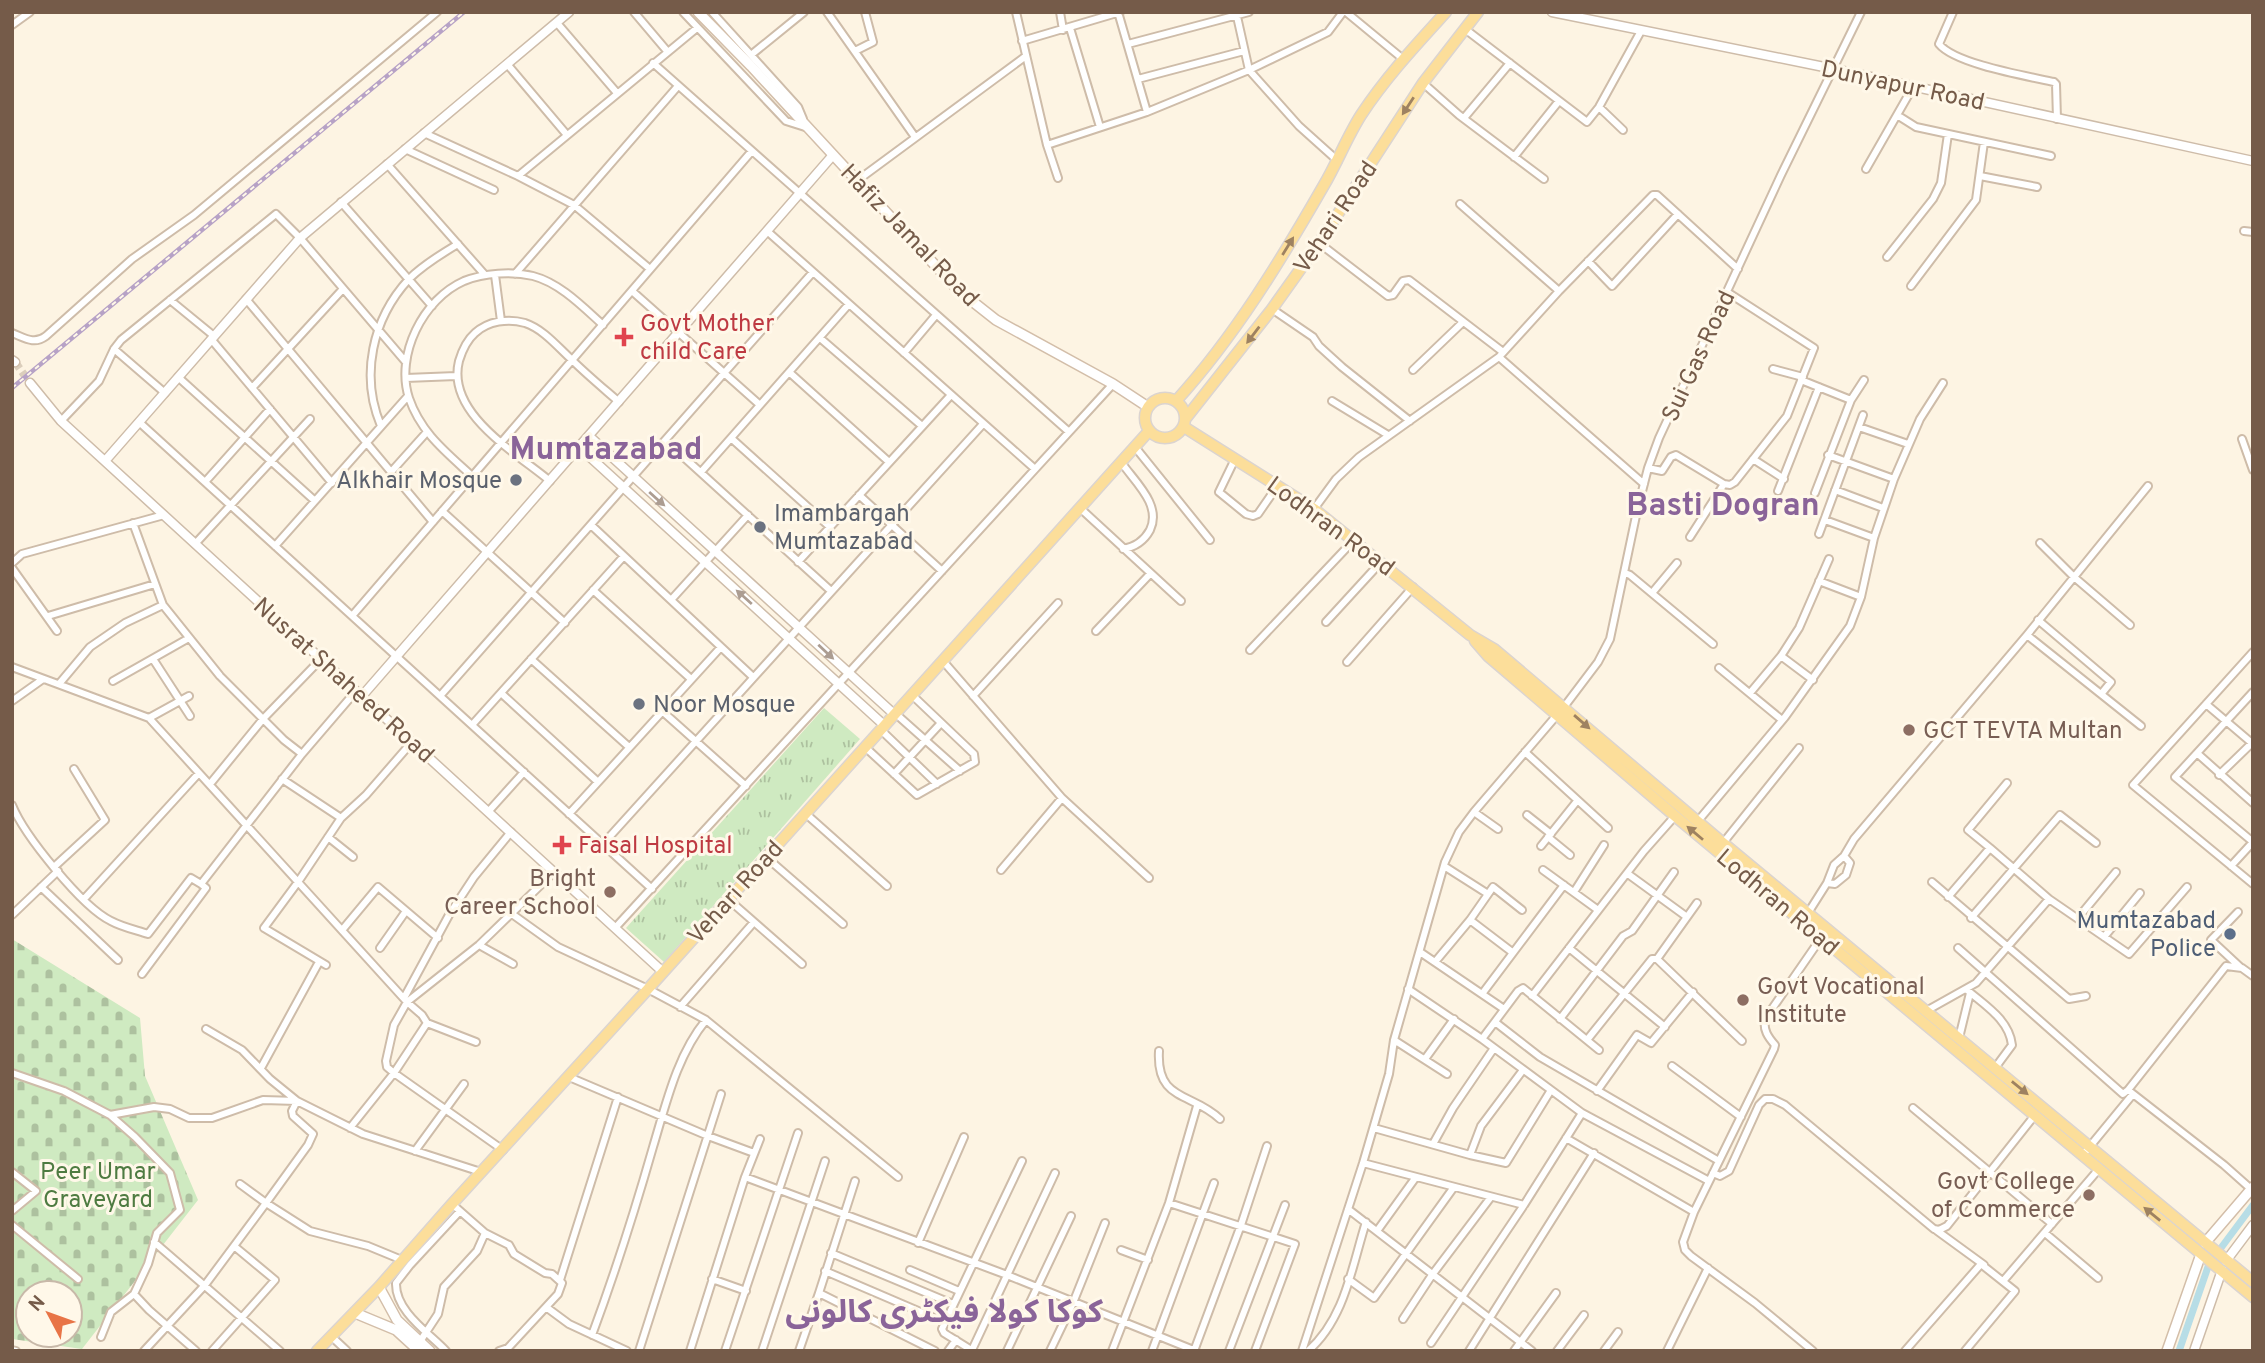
<svg xmlns="http://www.w3.org/2000/svg" width="2265" height="1363" viewBox="0 0 2265 1363" font-family="Overpass,'Noto Sans Arabic',sans-serif">
	<defs>
		<pattern id="grass-tufts" width="24" height="20" patternUnits="userSpaceOnUse" patternTransform="scale(1.75)"><rect width="24" height="20" fill="#cfeac1"/><path d="M3 7l-1-3M5 7V3M7 7l1-3M15 17l-1-3M17 17v-4M19 17l1-3" fill="none" stroke="#adc19f"/></pattern>
		<pattern id="cemetery-stones" width="16" height="16" patternUnits="userSpaceOnUse" patternTransform="scale(1.75)"><rect width="16" height="16" fill="#cfeac1"/><path d="M2 7V4a2 2 0 0 1 4 0v3zM10 15v-3a2 2 0 0 1 4 0v3z" fill="#adc19f"/></pattern>
	</defs>
	<rect width="100%" height="100%" fill="#fdf4e3"/>
	<!-- grass -->
	<path fill="url(#grass-tufts)" d="M824,708L860,739L664,962L626,928Z"/>
	<!-- cemetery -->
	<path fill="url(#cemetery-stones)" fill-rule="evenodd" d="M12,939L140,1018L145,1076L198,1200L82,1349L12,1339ZM28,1293H70V1335H28Z"/>
	<g fill="none" stroke-linecap="round" stroke-linejoin="round">
		<!-- canal -->
		<path stroke="#b7dde6" stroke-width="7" d="M2179,1351L2209,1264L2253,1205"/>
		<!-- tertiary-tunnel -->
		<path stroke="#dbcebc" stroke-width="8" stroke-dasharray="8 4" stroke-linecap="butt" d="M15,362L30,383"/>
		<!-- minor casing -->
		<g stroke="#cebca9" stroke-width="10">
			<path id="minor" d="M634,12L667,51
				M683,12L786,121L805,127
				M712,12L798,107L803,119
				M827,12L915,137
				M1016,12L1047,145L1058,178
				M1060,12L1063,30
				M1118,12L1147,112
				M1236,12L1249,70L1299,126L1338,161
				M1346,12L1403,59
				M1953,12L1939,44C1955,64 2027,76 2054,82L2056,84L2057,119
				M557,23L617,93
				M12,25L30,12
				M1070,28L1100,127
				M1465,29L1587,122L1599,107L1641,31
				M1022,41L1120,12
				M1128,44L1249,12
				M855,51L873,42L865,12
				M751,55L804,12
				M653,63L1068,431
				M507,64L567,135
				M1138,79L1244,51
				M1423,83L1459,115L1544,179
				M1599,107L1623,130
				M1897,115L1916,127L2051,156
				M1464,118L1510,63
				M424,133L518,176L574,205L650,269
				M1047,145L1147,112L1249,70L1328,32L1343,12
				M405,149L494,190
				M1514,157L1559,101
				M387,164L485,275
				M1866,169L1913,87
				M518,176L697,28
				M1980,176L2037,187
				M858,180L1026,56
				M341,202L432,306
				M1460,204L1559,291
				M767,231L1035,469
				M2244,231L2253,232
				M1319,243L1388,296L1393,295L1403,281L1409,280L1503,352
				M1887,257L1933,199L1941,183L1948,134
				M1588,261L1612,286L1678,214
				M515,274L678,86
				M495,275L501,321
				M1911,286L1976,200L1984,142
				M632,291L760,405
				M246,299L433,522
				M170,300L214,336
				M1272,309L1313,337L1319,346L1342,367L1410,421
				M12,333C25,338 34,345 46,336L132,259L194,215L437,12
				M820,338L922,426
				M211,339L332,483
				M114,349L165,393
				M904,353L936,315
				M1499,357L1644,484
				M1773,369L1803,377
				M1413,370L1463,322
				M789,372L889,462
				M178,377L315,501
				M406,378L456,376
				M1801,380L1851,400
				M252,388L342,290
				M1332,401L1388,435
				M61,421L99,381L114,349L121,340L276,214L300,238L405,361
				M139,422L652,889
				M381,426C360,376 372,319 409,279C423,265 441,254 458,244
				M1859,427L1908,444
				M731,438L830,527
				M2242,439L2253,470
				M666,441L831,591
				M1135,447L1210,540
				M1828,455L1894,479
				M1235,459L1219,492L1246,514L1253,516L1258,514L1278,485
				M1753,459L1784,479
				M1121,462C1135,482 1162,505 1150,530C1144,541 1135,547 1123,549
				M1648,468L1662,471L1671,457L1676,455L1724,484L1730,485L1735,482L1787,416L1814,348L1727,292
				M391,472L426,433
				M701,472L849,304
				M472,476C446,452 421,433 409,398C395,355 423,299 464,281C484,273 512,271 533,276C560,283 583,307 603,325
				M550,481C515,452 446,413 459,361C462,351 467,340 475,333C488,321 508,318 525,323C543,329 557,346 571,359C586,374 603,388 619,402
				M205,482L270,409
				M1835,490L1883,508
				M1778,491L1819,387
				M1815,493L1851,400L1864,380
				M859,495L942,571
				M1080,508L1181,601
				M1314,509L1336,479L1359,457L1499,357L1559,291L1653,195H1657L1738,269
				M442,511L565,623
				M1825,520L1874,538
				M133,523L163,605L220,676L284,740L302,754L201,884L206,888L142,974
				M591,525L753,677
				M1819,534L1863,415
				M1690,537L1724,484
				M2040,543L2074,577L2130,625
				M195,544L310,419
				M275,546L408,396
				M798,562L951,395
				M12,563L22,554L164,515
				M12,568L57,631
				M1625,573L1630,575L1713,644
				M1819,581L1861,597
				M593,590L691,679
				M1652,593L1677,563
				M671,600L748,515
				M48,616L155,584
				M352,616L751,152
				M2038,620L2111,682L2102,693
				M1326,622L1381,562
				M1096,631L1150,574
				M2027,635L2141,726
				M1250,650L1354,540
				M2253,652L2133,785L2253,884
				M1781,656L1813,680
				M153,659L190,716
				M531,659L629,747
				M943,661L1062,798L1149,878
				M1347,662L1413,587
				M12,667L149,718L407,1002L422,1015L427,1023L476,1042
				M1719,668L1782,720
				M113,681L189,638
				M59,684L90,647L125,623L163,605
				M2253,692L2175,777L2253,842
				M501,693L598,782
				M1750,693L1781,656L1799,628L1829,559
				M440,696L813,272
				M973,696L1058,603
				M12,701L43,679
				M2206,704L2253,744
				M1564,707L1598,662L1610,639L1637,511L1648,468L1659,438L1781,175L1861,12
				M662,711L746,786
				M896,714L960,771
				M149,718L189,696
				M472,725L624,556
				M881,730L937,784
				M865,747L917,795L975,762L974,754L912,695
				M1525,752L1608,828
				M302,754L356,691
				M2198,754L2253,803
				M894,774L941,723
				M2219,775L2253,742
				M282,779L341,818L298,882L264,928L326,965
				M210,784L263,719L321,659
				M12,805C24,835 82,907 111,921C122,927 136,930 148,934L191,878L201,884
				M488,812L524,772
				M1474,812L1498,829
				M805,813L887,886
				M569,814L721,647
				M1527,815L1551,834
				M341,818L366,795L412,742
				M1698,821L1785,717L1850,626L1861,597L1874,538L1894,479L1920,419L1943,383
				M328,837L353,857
				M1548,837L1570,855
				M1723,843L1799,748
				M603,844L983,424
				M1541,846L1577,801
				M1990,848L1968,830L2007,783
				M766,857L843,924
				M1444,866L1488,894
				M2231,866L2253,842
				M54,867L105,820L74,769
				M1001,870L1062,798
				M1543,870L1598,910
				M1628,874L1687,917
				M1932,882L2069,999L2086,996
				M1827,883L1835,884L1846,875L1850,863L1844,856
				M41,887L118,960
				M1574,892L1604,845
				M1948,897L1990,848L2049,899
				M84,899L199,773
				M729,900L802,964
				M2238,912L2211,940L2240,967
				M1808,913L1827,883L1834,865L1844,856L1854,839L2027,635L2148,486
				M512,914L558,947L648,989L706,1020L898,1177
				M12,915L58,871
				M1971,918L2060,815L2096,843
				M2078,918L2116,872
				M1470,920L1512,952
				M615,928L1113,384
				M343,929L378,887L438,938
				M2104,937L2140,893
				M479,945L513,964
				M380,948L406,911
				M1569,948L1665,1027
				M1958,948L2123,1094L2128,1090
				M1420,952L1504,1009
				M1657,959L1697,903
				M1435,962L1470,920L1493,887L1522,910
				M1408,989L1482,1039L1582,1113L1709,1181
				M1966,989C1984,1005 2009,1019 2012,1045L1995,1068
				M1482,994L1564,885
				M1532,996L1644,851L1675,816
				M404,998L449,915L474,877L511,832
				M680,1007L754,922
				M1926,1011L1976,983L2049,899L2129,954L2187,887
				M1560,1019L1623,936L1632,931L1674,872
				M1495,1022L1540,1057L1719,1161
				M206,1029L242,1050L270,1079L297,1101L363,1134L481,1172
				M1959,1038L1970,993
				M1482,1039L1518,991L1523,988L1599,1050
				M1394,1040L1447,1074
				M1587,1040L1652,959H1657L1742,1041
				M1159,1051C1156,1102 1192,1092 1220,1119
				M1425,1059L1454,1019
				M1672,1066L1741,1117
				M261,1068L319,962
				M12,1073L64,1091L110,1115L154,1107L170,1109L189,1118H212L263,1100L297,1101L292,1111L293,1116L313,1134L308,1145L266,1203L240,1184
				M569,1077L708,1136L754,1153
				M1597,1091L1637,1035L1651,1043L1693,992
				M1913,1108L2052,1224
				M350,1128L394,1073L427,1023
				M1374,1128L1470,1155L1506,1163L1551,1090
				M1566,1138L1694,1212
				M1433,1144L1453,1108L1494,1048
				M503,1150L394,1073L387,1067L386,1061L394,1025L407,1002L479,945L554,872
				M415,1151L464,1084
				M1470,1155L1481,1126L1523,1070
				M2082,1156L2133,1094
				M1363,1163L1524,1205
				M12,1172L36,1191L12,1211
				M1713,1173L1720,1176L1729,1171L1759,1105L1765,1099H1773L1785,1105L1934,1229L1939,1230L1947,1226L2035,1115
				M745,1177L1007,1275L1196,1351
				M855,1181L819,1293L935,1351
				M2251,1189L2224,1165L2128,1090L2226,966L2242,968L2253,976
				M1169,1203L1295,1244L1255,1351
				M452,1204L485,1233L509,1245L514,1254L545,1273L552,1274L562,1283L558,1294L508,1348L499,1351
				M1348,1209L1532,1351
				M12,1225L78,1279
				M1936,1230L1984,1265
				M1377,1231L1416,1177
				M2045,1233L2098,1278
				M154,1242L280,1351
				M918,1243L964,1137
				M1121,1250L1148,1260
				M831,1253L953,1304
				M910,1270L959,1291
				M825,1271L944,1322
				M712,1279L746,1291
				M1348,1279L1374,1298L1454,1187
				M560,1280L618,1097
				M2004,1280L2098,1170
				M134,1294L149,1310L196,1351
				M546,1307L569,1324L627,1351
				M1403,1319L1432,1275L1491,1197
				M592,1335C615,1273 635,1210 653,1147C666,1104 677,1055 706,1020
				M101,1337L111,1312L134,1294L148,1264L157,1233L180,1210L170,1173L135,1137L110,1115
				M332,1337L347,1351
				M419,1343L438,1314L444,1287L477,1251L485,1233
				M1431,1343L1524,1205L1582,1113
				M12,1350L16,1351
				M972,1350L1055,1173
				M144,1351L205,1285L234,1246
				M212,1351L275,1280L234,1246L266,1203L310,1231L368,1246L402,1260
				M446,1351C429,1333 395,1311 396,1283L410,1265L460,1211
				M639,1351L721,1094
				M690,1351L745,1177L760,1139
				M725,1351L798,1133
				M762,1351L825,1161
				M799,1351L819,1293
				M948,1351L956,1340
				M973,1351L944,1333L942,1329L1022,1161
				M1007,1351L1071,1216
				M1050,1351L1073,1303L1105,1223
				M1112,1351L1169,1203L1197,1106
				M1152,1351L1214,1183
				M1194,1351L1241,1225L1267,1146
				M1229,1351L1285,1205
				M1302,1351L1363,1163L1389,1074L1394,1040L1445,862L1459,832L1474,812L1557,715
				M1308,1351C1345,1319 1352,1266 1366,1222
				M1469,1351L1594,1153
				M1514,1351L1556,1293
				M1557,1351L1584,1315
				M1604,1351L1618,1332
				M1667,1351L1708,1268
				M1813,1351L1755,1303L1691,1256L1685,1250L1683,1242L1694,1212L1774,1049L1775,1045C1768,1037 1763,1030 1765,1019L1821,938
				M1905,1351L1981,1264L2015,1291L1965,1351"/>
		</g>
		<!-- tertiary casing -->
		<g stroke="#cebca9" stroke-width="11">
			<path id="tertiary" d="M1552,12L1834,69L2253,161
				M12,360L15,362
				M30,383L61,421L663,972
				M589,436L895,715
				M579,447L885,726
				M105,461L300,238L569,12
				M362,696L833,155
				M2226,1261L2253,1225
				M2194,1351L2222,1270"/>
		</g>
		<!-- secondary casing -->
		<g stroke="#d3bea9" stroke-width="12">
			<path id="secondary" d="M698,12L751,66L958,290L996,320L1113,384L1148,407
				M2205,1243L2253,1187
				M379,1287L397,1320L430,1351
				M355,1313L396,1330L419,1351
				M2167,1351L2201,1254"/>
		</g>
		<!-- primary casing -->
		<g stroke="#dbd4d0" stroke-width="13">
			<path id="primary" d="M1145 418a20 20 0 1 1 40 0a20 20 0 1 1-40 0Z
				M1176,401C1235,336 1281,260 1324,185C1337,163 1347,137 1361,115C1386,77 1416,45 1446,12
				M1186,418L1272,309L1319,243L1423,83L1478,12
				M1184,427L1314,509L1470,635L1494,649L1723,843L2253,1282
				M1475,641L1488,656L1675,816L2253,1297
				M317,1351L379,1287L452,1204L648,989L1149,431"/>
		</g>
		<!-- minor -->
		<use href="#minor" stroke="#fff" stroke-width="6"/>
		<!-- tertiary -->
		<use href="#tertiary" stroke="#fff" stroke-width="8"/>
		<!-- secondary -->
		<use href="#secondary" stroke="#fff" stroke-width="9"/>
		<!-- primary -->
		<use href="#primary" stroke="#fcde9a" stroke-width="10"/>
		<!-- rail casing -->
		<g stroke="#b7a2c6" stroke-width="4.5">
			<path id="rail" d="M12,388L464,12"/>
		</g>
		<!-- rail -->
		<use href="#rail" stroke="#fff8e9" stroke-width="2" stroke-dasharray="5" stroke-linecap="butt"/>
	</g>
	<!-- one-way arrows -->
	<defs><path id="oneway-solid" d="M-6-.8H1V-3.2L6.5 0L1 3.2V.8H-6Z" transform="scale(1.75)"/></defs>
	<g fill="#9e8261">
		<use href="#oneway-solid" transform="translate(1408 106) rotate(123)"/>
		<use href="#oneway-solid" transform="translate(1288 246) rotate(-58)"/>
		<use href="#oneway-solid" transform="translate(1253 335) rotate(127)"/>
		<use href="#oneway-solid" transform="translate(1582 722) rotate(41)"/>
		<use href="#oneway-solid" transform="translate(1695 833) rotate(-140)"/>
		<use href="#oneway-solid" transform="translate(2020 1088) rotate(39)"/>
		<use href="#oneway-solid" transform="translate(2152 1214) rotate(-141)"/>
	</g>
	<g fill="#ac9d92">
		<use href="#oneway-solid" transform="translate(657 499) rotate(42)"/>
		<use href="#oneway-solid" transform="translate(744 597) rotate(-138)"/>
		<use href="#oneway-solid" transform="translate(826 652) rotate(43)"/>
	</g>
	<!-- markers -->
	<g fill="#e0444e" stroke="#fff8e9" stroke-width="2.5">
		<path d="M620.5 326.5h7v7h7v7h-7v7h-7v-7h-7v-7h7z"/>
		<path d="M558.5 834.5h7v7h7v7h-7v7h-7v-7h-7v-7h7z"/>
	</g>
	<g fill="#6b7280" stroke="#fff8e9" stroke-width="2.5">
		<circle cx="516" cy="480" r="7"/>
		<circle cx="760" cy="527" r="7"/>
		<circle cx="639" cy="704" r="7"/>
	</g>
	<g fill="#8d6e63" stroke="#fff8e9" stroke-width="2.5">
		<circle cx="1909" cy="730" r="7"/>
		<circle cx="610" cy="892" r="7"/>
		<circle cx="1743" cy="1000" r="7"/>
		<circle cx="2089" cy="1195" r="7"/>
	</g>
	<circle fill="#5c6f8a" stroke="#fff8e9" stroke-width="2.5" cx="2230" cy="934" r="7"/>
	<g text-anchor="middle" stroke-width="6" stroke-linejoin="round" paint-order="stroke">
		<!-- street labels -->
		<g font-size="24" fill="#755b49" stroke="#fff8e9">
			<text transform="translate(1903 85) rotate(12)" y="8">Dunyapur Road</text>
			<text transform="translate(1335 217) rotate(-56)" y="8">Vehari Road</text>
			<text transform="translate(910 235) rotate(46)" y="8">Hafiz Jamal Road</text>
			<text transform="translate(1698 356) rotate(-65)" y="8">Sui Gas Road</text>
			<text transform="translate(1331 526) rotate(36)" y="8">Lodhran Road</text>
			<text transform="translate(344 680) rotate(42)" y="8">Nusrat Shaheed Road</text>
			<text transform="translate(735 892) rotate(-48)" y="8">Vehari Road</text>
			<text transform="translate(1778 902) rotate(40)" y="8">Lodhran Road</text>
		</g>
		<!-- health labels -->
		<g font-size="24" fill="#be3a42" stroke="#fff8e9" text-anchor="start">
			<text x="640" y="331">Govt Mother<tspan x="640" dy="28">child Care</tspan></text>
			<text x="578" y="853">Faisal Hospital</text>
		</g>
		<!-- worship labels -->
		<g font-size="24" fill="#5b616d" stroke="#fff8e9" text-anchor="start">
			<text x="502" y="488" text-anchor="end">Alkhair Mosque</text>
			<text x="774" y="521">Imambargah<tspan x="774" dy="28">Mumtazabad</tspan></text>
			<text x="653" y="712">Noor Mosque</text>
		</g>
		<!-- education labels -->
		<g font-size="24" fill="#785e54" stroke="#fff8e9" text-anchor="start">
			<text x="1923" y="738">GCT TEVTA Multan</text>
			<text x="596" y="886" text-anchor="end">Bright<tspan x="596" dy="28">Career School</tspan></text>
			<text x="1757" y="994">Govt Vocational<tspan x="1757" dy="28">Institute</tspan></text>
			<text x="2075" y="1189" text-anchor="end">Govt College<tspan x="2075" dy="28">of Commerce</tspan></text>
		</g>
		<!-- service labels -->
		<g font-size="24" fill="#4e5e75" stroke="#fff8e9" text-anchor="end">
			<text x="2216" y="928">Mumtazabad<tspan x="2216" dy="28">Police</tspan></text>
		</g>
		<!-- park labels -->
		<g font-size="24" fill="#4e7b41" stroke="#fff8e9">
			<text x="98" y="1179">Peer Umar<tspan x="98" dy="28">Graveyard</tspan></text>
		</g>
		<!-- district labels -->
		<g font-size="32" font-weight="bold" fill="#8a6499" stroke="#fff8e9">
			<text x="606" y="459">Mumtazabad</text>
			<text x="1723" y="515">Basti Dogran</text>
			<text x="944" y="1322">کوکا کولا فیکٹری کالونی</text>
		</g>
	</g>
	<!-- border -->
	<rect width="2265" height="1363" fill="none" stroke="#755b49" stroke-width="28"/>
	<!-- north arrow -->
	<g transform="translate(49 1314) rotate(311)"><circle r="33" fill="#fff8e9" stroke="#c8b9a9" stroke-width="2"/>
	<path d="M0-5L12 26L0 18L-12 26Z" fill="#e87446"/>
	<text y="-10" font-size="19" font-weight="bold" text-anchor="middle" fill="#755b49">N</text>
	</g>
</svg>
